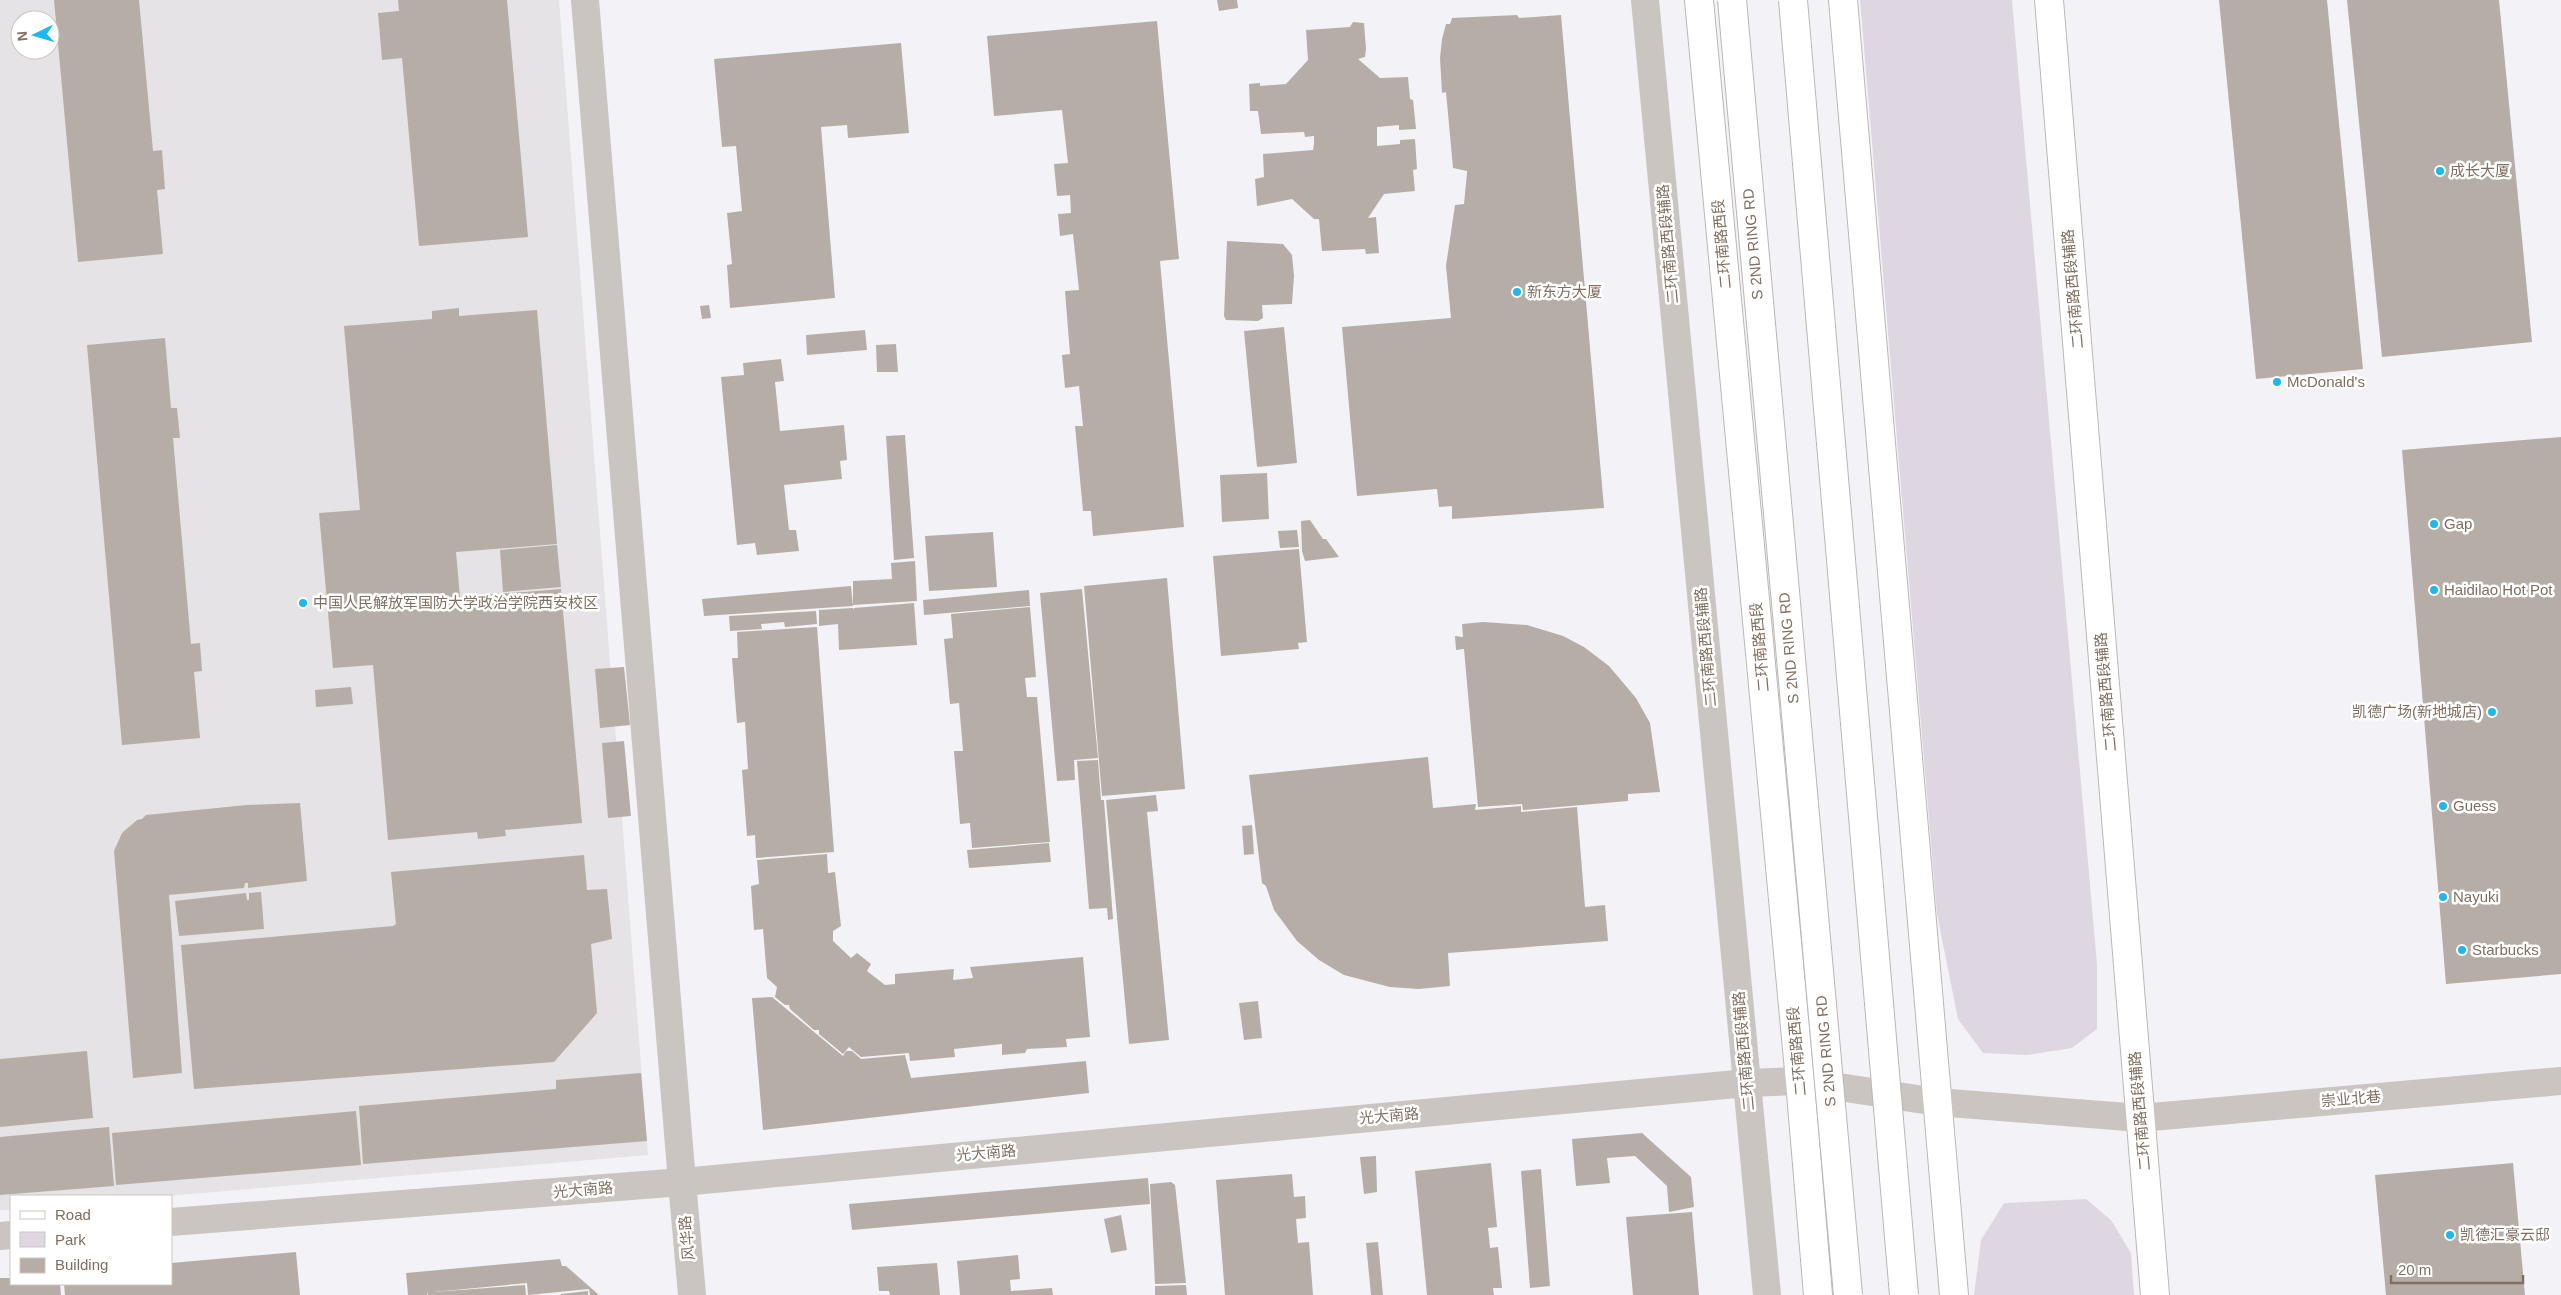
<svg xmlns="http://www.w3.org/2000/svg" width="2561" height="1295" viewBox="0 0 2561 1295" font-family="Arial,'Noto Sans SC',sans-serif">
	<rect width="100%" height="100%" fill="#f3f3f7"/>
	<!-- built -->
	<path fill="#e5e3e5" fill-rule="evenodd" d="M0,0H559L648,1155L167,1196H11V1210H0ZM20,20H50V50H20Z"/>
	<!-- green -->
	<path fill="#ded7e1" d="M1860,0H2012L2097,964V1029L2072,1048L2027,1055L1983,1053L1958,1019L1937,914Z
		M2086,1199L2111,1220L2131,1253L2134,1295H1974L1981,1240L2004,1203Z"/>
	<!-- building -->
	<path fill="#b6ada6" d="M54,0H139L153,151L162,150L165,189L157,190L163,254L78,262Z
		M398,0H507L528,237L419,246L402,58L382,60L378,13L399,11Z
		M1217,0H1237L1238,8L1219,11Z
		M2219,0H2327L2363,369L2256,379Z
		M2347,0H2499L2532,342L2382,357Z
		M1517,15L1519,18L1561,15L1604,508L1452,519V506L1439,507L1437,489L1357,496L1342,327L1451,318L1446,266L1455,205L1464,204L1467,173V171L1453,168L1446,92L1442,93L1440,58L1442,39L1446,24H1450L1452,18Z
		M1157,21L1179,259L1160,261L1184,527L1093,536L1091,511H1083L1075,426H1083L1079,386L1065,388L1062,355L1070,354L1065,291L1079,290L1073,234L1060,236L1058,214L1071,213L1070,195L1057,196L1054,164L1068,163L1062,110L994,116L987,36Z
		M1353,22L1364,23L1366,49L1365,57L1358,59L1380,78L1408,77L1410,99L1413,100L1416,129L1399,130V125L1377,127V146L1400,144V140L1415,139L1417,169L1413,170L1415,191L1384,194L1368,218L1376,217L1379,253L1366,254L1365,249L1322,251L1319,219H1314L1292,199L1257,206L1255,179L1264,177L1263,154L1313,150L1314,144V136L1305,137L1304,132L1261,134L1258,111H1250L1249,84L1260,83V86L1286,84L1308,60L1306,30L1350,27Z
		M901,43L909,133L848,138L847,125L821,127L835,298L730,308L727,265L732,264L727,213L742,211L736,146L722,147L714,59Z
		M1227,241L1283,244L1292,255L1294,276L1292,304L1262,305L1263,318L1258,321L1226,320L1224,316Z
		M709,305L711,318L702,319L700,306Z
		M459,308V316L537,310L557,544L456,552L460,597L561,589L582,823L505,830L506,836L478,839L477,832L388,840L373,665L333,668L319,513L360,510L344,326L432,319V311Z
		M1284,327L1297,463L1257,467L1244,331Z
		M865,330L867,350L807,355L806,335Z
		M165,338L171,408H177L180,438H173L191,644L200,643L202,671L194,672L200,738L122,745L87,345Z
		M896,344L898,372H877L876,345Z
		M781,359L784,381L775,382L780,431L844,425L847,460L840,461L842,479L784,485L789,530H796L799,551L757,555L755,543L737,545L721,377L744,375L743,363Z
		M905,435L914,558L894,560L886,436Z
		M2561,437V974L2446,984L2402,450Z
		M1267,473L1269,519L1222,522L1220,475Z
		M1310,520L1323,539H1326L1339,557L1305,561L1302,551L1301,521Z
		M1297,530L1299,547L1280,548L1278,531Z
		M993,532L997,587L929,591L925,536Z
		M557,545L561,587L503,592L500,550Z
		M1299,549L1307,642L1298,643L1299,649L1221,656L1213,556Z
		M915,561L917,601L853,605V581L892,579L891,563Z
		M1167,578L1185,789L1102,796L1084,586Z
		M851,586L853,606L704,616L702,599Z
		M1082,589L1098,758L1074,760L1075,780L1057,781L1040,593Z
		M1029,590L1030,606L924,615L923,600Z
		M914,603L917,645L839,650L838,624L819,626V610L853,608L854,610V608Z
		M1030,607L1036,677L1025,678L1027,697H1037L1050,842L972,848L970,823L960,824L954,751H963L959,703L950,704L944,639L953,638L951,614Z
		M816,611L817,624L785,627L784,622L761,624L762,629L730,631L729,616Z
		M1483,622L1527,625L1563,636L1584,647L1609,666L1636,698L1650,723L1660,792L1628,794V801L1523,810L1522,804L1478,807L1464,649L1456,650L1455,636L1463,637L1462,624Z
		M817,627L834,852L756,858L755,835L747,836L742,770L748,769L745,722L737,723L732,658H738L737,632Z
		M624,667L630,725L600,728L595,669Z
		M351,687L353,704L316,707L315,690Z
		M624,741L631,816L608,818L602,743Z
		M1428,757L1433,808L1476,804L1475,810L1521,806V812L1577,807L1585,907L1605,905L1608,941L1448,953L1450,986L1419,989L1390,987L1344,975L1319,960L1297,941L1274,910L1266,886L1262,883L1249,775Z
		M1098,760L1101,800H1104L1113,919L1108,920L1107,908L1089,909L1077,761Z
		M1156,795L1158,811L1147,812L1169,1040L1129,1044L1106,800Z
		M300,803L307,881L248,888V883H245L244,888L169,895L182,1073L133,1078L114,851L122,833L137,820L142,819L146,815L247,805Z
		M1252,825L1254,854L1244,855L1242,826Z
		M1049,843L1051,862L969,868L967,850Z
		M827,854L828,873L835,872L841,926L833,931V941L851,958L857,953L871,964L867,971L885,985L895,984V974L954,969L953,980L973,978L970,967L1083,957L1090,1037L1066,1039L1067,1047L1027,1049L1025,1053L1002,1055V1044L954,1049L955,1057L910,1061L909,1053L861,1057L849,1047L843,1054L819,1034V1030H814L790,1009L789,1005H785L775,997L777,987L767,978L763,929L754,930L751,886L759,884L757,860Z
		M584,855L587,890L607,889L612,939L591,944L597,1013L554,1062L194,1089L181,945L393,926L396,924L391,872Z
		M261,892L264,929L179,936L175,901L246,893L247,900H249V893Z
		M772,997L843,1056L846,1051H852L861,1059L905,1055L911,1078L1086,1061L1089,1093L763,1130L752,998Z
		M1258,1001L1262,1038L1244,1040L1239,1003Z
		M87,1051L93,1118L0,1127V1059Z
		M641,1073L647,1141L363,1164L359,1106L556,1089V1080Z
		M356,1111L361,1165L116,1185L112,1133Z
		M109,1127L114,1186L0,1195V1137Z
		M1642,1133L1691,1177L1694,1207L1669,1212L1667,1186L1635,1156L1607,1158L1610,1183L1576,1186L1572,1139Z
		M1376,1156L1377,1192L1364,1194L1360,1157Z
		M1491,1163L1497,1227L1488,1228L1490,1248L1498,1247L1502,1288H1493L1494,1295H1427L1415,1171Z
		M2513,1163L2525,1295H2386L2375,1175Z
		M1541,1169L1550,1286L1530,1288L1521,1171Z
		M1292,1174L1294,1197L1305,1196L1306,1218L1296,1219L1298,1243L1309,1242L1313,1295H1225L1216,1180Z
		M1148,1178L1150,1204L852,1230L849,1204Z
		M1171,1182L1175,1185L1186,1283L1155,1284L1150,1184Z
		M1692,1212L1699,1295H1633L1626,1217Z
		M1121,1215L1127,1250L1111,1253L1104,1219Z
		M1378,1242L1383,1295H1371L1366,1243Z
		M296,1252L300,1295H65L64,1284H171V1263Z
		M1018,1255L1020,1279L1010,1280L1011,1291L1052,1288L1053,1295H960L957,1261Z
		M560,1259L562,1266H566L599,1295H590L589,1289L528,1295L527,1283L433,1292L525,1285L526,1295H428V1292L427,1295H408L406,1273Z
		M937,1263L940,1295H890L889,1291H879L877,1267Z
		M0,1278H11V1284H60L61,1295H0Z
		M1186,1285L1187,1295H1155V1286Z
		M588,1291V1295H561V1294Z"/>
	<g fill="none" stroke-linecap="round" stroke-linejoin="round">
		<!-- secondary casing -->
		<g stroke="#bdb7b1" stroke-width="30">
			<path id="secondary" d="M1699,0L1800,1081L1818,1295
				M1843,0L1954,1295
				M2049,0L2155,1295"/>
		</g>
		<!-- minor -->
		<path stroke="#cac5c1" stroke-width="28" d="M585,0L682,1182
			M1645,0L1767,1295"/>
		<!-- tertiary -->
		<path stroke="#cac5c1" stroke-width="28" d="M682,1182L692,1295
			M171,1222L682,1182L1747,1083L1800,1081L1937,1102L2140,1118L2561,1081
			M0,1236L11,1235"/>
		<!-- secondary -->
		<use href="#secondary" stroke="#fff" stroke-width="28"/>
		<!-- trunk-bridge casing -->
		<g stroke="#bbb6b2" stroke-width="30" stroke-linecap="butt">
			<path id="trunk-bridge" d="M1732,0L1848,1295
				M1793,0L1904,1295"/>
		</g>
		<!-- trunk-bridge -->
		<use href="#trunk-bridge" stroke="#fff" stroke-width="28"/>
	</g>
	<!-- markers -->
	<g fill="#1ab9f0" stroke="#fff" stroke-width="2">
		<circle cx="2440" cy="171" r="5"/>
		<circle cx="1517" cy="292" r="5"/>
		<circle cx="2277" cy="382" r="5"/>
		<circle cx="2434" cy="524" r="5"/>
		<circle cx="2434" cy="590" r="5"/>
		<circle cx="303" cy="603" r="5"/>
		<circle cx="2492" cy="712" r="5"/>
		<circle cx="2443" cy="806" r="5"/>
		<circle cx="2443" cy="897" r="5"/>
		<circle cx="2462" cy="950" r="5"/>
		<circle cx="2450" cy="1235" r="5"/>
	</g>
	<g text-anchor="middle" stroke-width="5" stroke-linejoin="round" paint-order="stroke">
		<!-- poi labels -->
		<g font-size="15" fill="#816f60" stroke="#fff" text-anchor="start">
			<text x="2450" y="176">成长大厦</text>
			<text x="1527" y="297">新东方大厦</text>
			<text x="2287" y="387">McDonald's</text>
			<text x="2444" y="529">Gap</text>
			<text x="2444" y="595">Haidilao Hot Pot</text>
			<text x="313" y="608">中国人民解放军国防大学政治学院西安校区</text>
			<text x="2482" y="717" text-anchor="end">凯德广场(新地城店)</text>
			<text x="2453" y="811">Guess</text>
			<text x="2453" y="902">Nayuki</text>
			<text x="2472" y="955">Starbucks</text>
			<text x="2460" y="1240">凯德汇豪云邸</text>
		</g>
		<!-- street labels -->
		<g font-size="15" fill="#816f60" stroke="#fff">
			<text transform="translate(1668 244) rotate(-95)" y="5">二环南路西段辅路</text>
			<text transform="translate(1722 244) rotate(-95)" y="5">二环南路西段</text>
			<text transform="translate(1753 244) rotate(-95)" y="5">S 2ND RING RD</text>
			<text transform="translate(2073 289) rotate(-95)" y="5">二环南路西段辅路</text>
			<text transform="translate(1706 647) rotate(-95)" y="5">二环南路西段辅路</text>
			<text transform="translate(1760 647) rotate(-95)" y="5">二环南路西段</text>
			<text transform="translate(1789 648) rotate(-95)" y="5">S 2ND RING RD</text>
			<text transform="translate(2106 692) rotate(-95)" y="5">二环南路西段辅路</text>
			<text transform="translate(1744 1051) rotate(-95)" y="5">二环南路西段辅路</text>
			<text transform="translate(1797 1051) rotate(-95)" y="5">二环南路西段</text>
			<text transform="translate(1826 1051) rotate(-95)" y="5">S 2ND RING RD</text>
			<text transform="translate(2351 1099) rotate(-5)" y="5">崇业北巷</text>
			<text transform="translate(2140 1111) rotate(-95)" y="5">二环南路西段辅路</text>
			<text transform="translate(1389 1116) rotate(-5)" y="5">光大南路</text>
			<text transform="translate(986 1153) rotate(-5)" y="5">光大南路</text>
			<text transform="translate(583 1190) rotate(-5)" y="5">光大南路</text>
			<text transform="translate(687 1238) rotate(-95)" y="5">风华路</text>
		</g>
	</g>
	<!-- legend -->
	<rect x="10" y="1195" width="162" height="90" fill="#ffffff" stroke="#cdc5bf"/>
	<rect x="20" y="1211" width="25" height="8" fill="#ffffff" stroke="#cdc5bf"/>
	<text x="55" y="1220" font-size="15" fill="#816f60">Road</text>
	<rect x="20" y="1232" width="25" height="15" fill="#ded7e1" stroke="#cdc5bf"/>
	<text x="55" y="1245" font-size="15" fill="#816f60">Park</text>
	<rect x="20" y="1258" width="25" height="15" fill="#b6ada6" stroke="#cdc5bf"/>
	<text x="55" y="1270" font-size="15" fill="#816f60">Building</text>
	<!-- north arrow -->
	<g transform="translate(35 35) rotate(265)"><circle r="24" fill="#ffffff" stroke="#cdc5bf"/>
	<path d="M0-4L9 19L0 12L-9 19Z" fill="#1ab9f0"/>
	<text y="-8" font-size="14" font-weight="bold" text-anchor="middle" fill="#816f60">N</text>
	</g>
	<!-- scale -->
	<path d="M2391 1275v8h132v-8" fill="none" stroke="#816f60" stroke-width="2.5"/>
	<text x="2398" y="1275" font-size="15" fill="#816f60" stroke="#ffffff" stroke-width="4" paint-order="stroke">20 m</text>
</svg>
